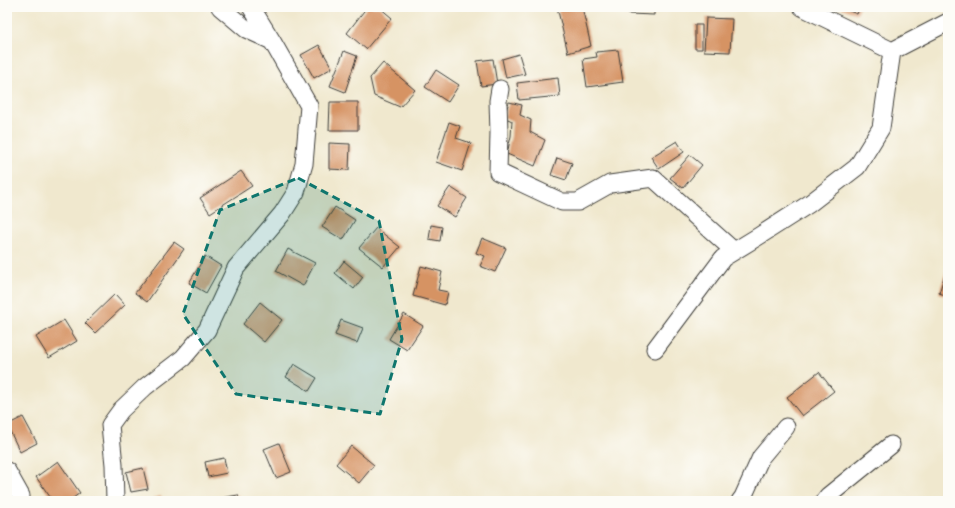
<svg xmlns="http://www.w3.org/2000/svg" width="955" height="508" viewBox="0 0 955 508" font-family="'Patrick Hand',sans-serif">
	<rect width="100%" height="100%" fill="#fdfcf7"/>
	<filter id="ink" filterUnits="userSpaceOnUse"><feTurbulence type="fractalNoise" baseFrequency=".025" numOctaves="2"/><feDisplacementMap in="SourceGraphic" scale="8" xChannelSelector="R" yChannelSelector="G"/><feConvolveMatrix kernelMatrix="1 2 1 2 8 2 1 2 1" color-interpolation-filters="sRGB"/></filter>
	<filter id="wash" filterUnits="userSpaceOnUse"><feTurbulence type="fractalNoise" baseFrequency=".012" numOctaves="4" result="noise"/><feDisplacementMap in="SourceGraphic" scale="16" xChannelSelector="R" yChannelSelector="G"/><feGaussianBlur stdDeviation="0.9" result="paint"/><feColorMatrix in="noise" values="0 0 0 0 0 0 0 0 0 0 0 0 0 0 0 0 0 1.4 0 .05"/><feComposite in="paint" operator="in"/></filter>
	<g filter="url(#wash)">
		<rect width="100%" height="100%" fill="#f0e8ce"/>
		<g id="blocks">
			<!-- building -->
			<path fill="#d69363" d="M367,7H379L392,18L366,49L347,33Z
				M557,7H582L591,46L568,53Z
				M629,7H654V15L629,14Z
				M839,7H860L857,14Z
				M706,18L732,19L730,52L704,51Z
				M695,25H702V49H695Z
				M319,45L332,68L314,78L301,55Z
				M618,50L623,82L587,87L583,59L597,57L596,52Z
				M344,51L357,56L345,92L330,86Z
				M519,54L525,74L506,78L502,59Z
				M493,59L497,84L481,86L477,61Z
				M383,63L415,90L400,107L374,96L370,78Z
				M436,70L459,85L448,102L425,87Z
				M558,78L560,96L519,100L517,83Z
				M330,102H358V130H329Z
				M509,102L522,105L520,115L531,120L530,132L545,140L535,166L507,154L511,136L512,121L504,117Z
				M449,122L460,126L456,138L471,143L462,171L436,162Z
				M677,141L684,152L659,169L651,157Z
				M329,143L350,144L349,170L329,169Z
				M690,155L702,165L683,188L670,178Z
				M557,158L572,163L566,180L551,175Z
				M241,171L252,186L210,213L200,198Z
				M450,187L467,198L455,217L437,206Z
				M335,207L355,220L343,240L322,227Z
				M431,225L442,227L440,241L429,239Z
				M376,228L400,247L383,267L359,248Z
				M482,238L506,248L495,272L480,266L485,256L476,253Z
				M174,242L184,249L147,302L135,293Z
				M288,249L315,263L303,286L276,271Z
				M205,256L221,266L206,293L189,283Z
				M344,261L363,277L354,289L335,273Z
				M948,265V296L939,293Z
				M421,266L442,272L438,290L448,292L445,305L413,296Z
				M115,294L125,305L95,333L85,323Z
				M260,302L282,320L264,342L243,324Z
				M404,314L423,326L407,350L389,339Z
				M64,320L77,341L49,358L36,337Z
				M341,320L363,328L357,343L335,335Z
				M294,364L317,378L309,391L286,377Z
				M819,372L834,391L802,416L787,397Z
				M23,417L37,443L20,452L7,425Z
				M279,443L291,472L276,478L264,449Z
				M351,446L374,465L359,483L336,464Z
				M224,458L227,473L208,477L205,462Z
				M58,461L80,493L69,501H53L36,477Z
				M143,468L148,489L131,492L126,472Z
				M238,495L239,501H222L221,498Z
				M161,496L163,501H155L154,498Z"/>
		</g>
	</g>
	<g filter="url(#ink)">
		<use href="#blocks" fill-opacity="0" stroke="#3c3b37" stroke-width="1"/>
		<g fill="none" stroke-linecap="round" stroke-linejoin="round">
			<!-- street casing -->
			<g stroke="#3c3b37" stroke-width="19">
				<path id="street" d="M220,7L246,29L272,41
					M802,7L892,51
					M500,89L498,101L499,133L498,172L562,202H578L610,184L653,178L734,251
					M655,349L723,258L759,236L809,204L857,167L881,128L892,51L948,22
					M7,471L21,496L20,501
					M115,501L114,465L110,425L121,410L145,387L183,358L207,330L236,268L282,214L296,192L304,164L309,106L272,41L251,7
					M740,501L743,497L761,457L786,427
					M824,501L828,496L891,445"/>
			</g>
			<!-- street -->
			<use href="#street" stroke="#fff" stroke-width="17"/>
		</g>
	</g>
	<!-- marked area -->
	<path fill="#0f766e" fill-opacity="0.2" stroke="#0f766e" stroke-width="3" stroke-dasharray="8 5" stroke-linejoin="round" d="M298,178L379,221L402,339L380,414L236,394L183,314L220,210Z"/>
	<!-- margin -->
	<rect width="955" height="508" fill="none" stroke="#fdfcf7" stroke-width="24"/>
</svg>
